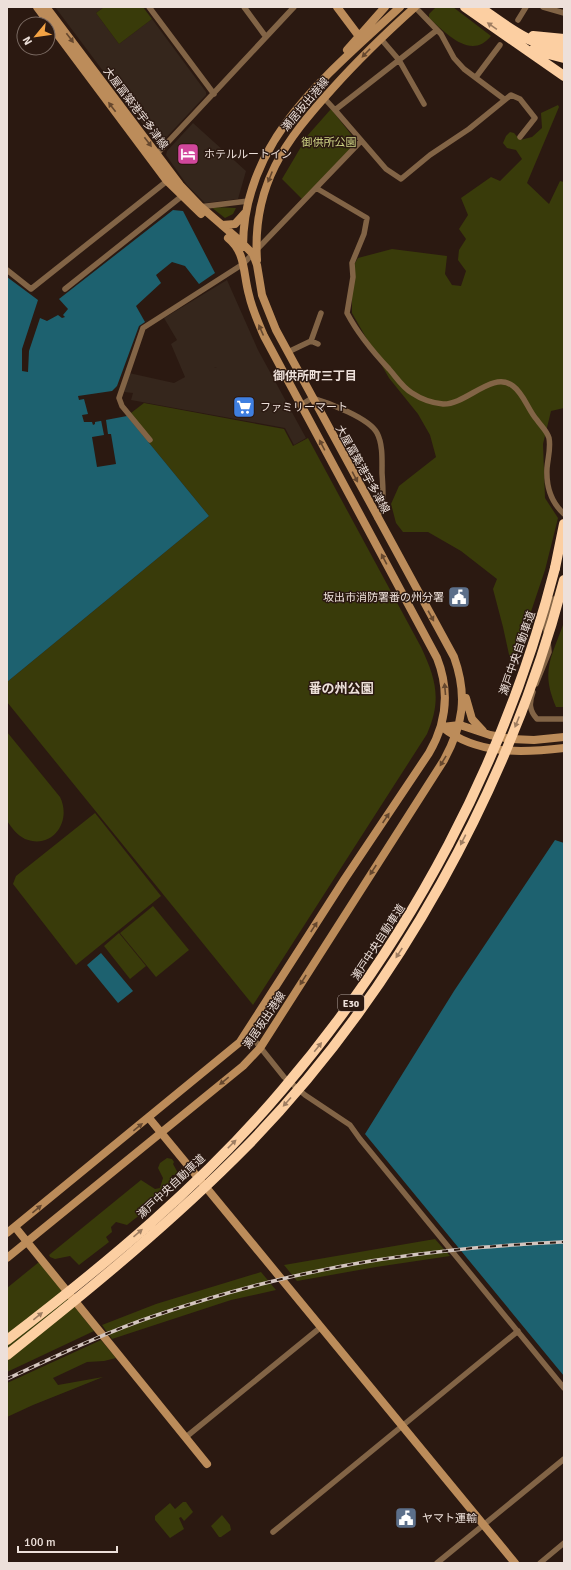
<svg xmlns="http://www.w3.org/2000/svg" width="571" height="1570" viewBox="0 0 571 1570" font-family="Signika,'Noto Sans JP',sans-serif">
	<rect width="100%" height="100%" fill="#2b1911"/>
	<!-- commercial -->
	<path fill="#35261c" d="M55,7H104L96,13L119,44L152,19L206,92V95L161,143H157Z
		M193,123L246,171L238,199L205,203L187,185L166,155L167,151Z
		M227,280L258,350L214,368L258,350L306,438L294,445L285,428L131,400L133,393L124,392L129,373L174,383L185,377L171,344L177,340L164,318Z"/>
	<!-- green -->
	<path fill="#393b0a" d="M104,7H143L152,19L119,44L96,13Z
		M436,7H453L491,36C471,61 446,33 429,18V14Z
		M558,105L559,107L527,183L549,204L560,181L564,182V408L551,411L543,444L545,498L558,518L545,570L512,668L503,627L493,589L497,579L461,551L428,532H403L396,523L391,504L399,486L436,457L430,435L418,414L389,378L352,313V268L358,258L392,249L447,256L445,274L452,285L461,286L466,271L458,260L459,250L466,239L459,229L468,215L461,198L491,177L500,181L522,159L516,150L507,148L503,143L506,136L510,132L514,133L520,140L532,137L542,128L541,113Z
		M331,109L357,142L302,199L282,179L308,135Z
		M211,207L236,208L233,214L225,218Z
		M144,403L284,429L293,446L308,438L421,647C436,679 442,700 427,734L253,1005L7,702V682L209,516L127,416Z
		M564,622V707H556C540,670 552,657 564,622Z
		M7,732L60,797C72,821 53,850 25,839C17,835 12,828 7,821Z
		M95,813L161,896L76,965L13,884L16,876Z
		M153,906L189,950L156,977L120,933Z
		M119,933L146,966L130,979L104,946Z
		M167,1158L172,1159L174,1162L173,1164L178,1173L175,1175H172C167,1198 144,1211 127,1225L116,1222L111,1227L112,1232L106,1237L109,1242L79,1265L70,1256L55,1259L50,1257L49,1255L141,1180L155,1189L160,1188L163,1178L158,1168L160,1163Z
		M435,1239L450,1256L376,1267L297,1281L284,1265Z
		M39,1262L94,1331L7,1372V1288Z
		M261,1272L276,1290L231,1300L112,1339L102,1325L156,1304Z
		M101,1340L116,1358L104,1361L87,1362L53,1378L58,1385L103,1377L33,1405L7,1417V1383Z
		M183,1502H186L193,1512L184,1521L181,1517L179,1518L184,1529L170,1538L155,1520V1516L170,1503L175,1509Z
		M222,1515L230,1525L231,1530L221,1537H219L211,1526Z"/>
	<!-- water -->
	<path fill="#1d616f" d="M173,210L183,211L215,273L199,284L185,266L172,262L156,275L161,283L136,306L145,322L139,326L117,386L112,391L78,396L79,400L84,399L88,414L82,415L84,422H92L93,425L95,424V422L127,416L209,516L7,682V277L38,300L22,349V371L28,372L29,351L40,318L47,321L58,315L62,318L65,317L63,315L68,309L59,299Z
		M555,840L564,843V1376L365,1134L454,991Z
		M101,953L133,991L118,1003L87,965Z"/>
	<!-- pier -->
	<path fill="#2b1911" d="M101,420H106L108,434H111L116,464L97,467L92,437L104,435Z"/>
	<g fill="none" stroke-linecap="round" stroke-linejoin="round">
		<!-- street -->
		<path stroke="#826446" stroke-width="5.5" d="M149,7L214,94
			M244,7L266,37
			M415,7L441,34L454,58L464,69L504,99
			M543,7L564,13
			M518,20L526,7
			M381,39L399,60L335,110L386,169L401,179L430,155L469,129L511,95L520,99L535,118L520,137
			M476,77L500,45
			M324,98L335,110
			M424,104L399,60L437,30
			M154,157L294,7
			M316,188L367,218L364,234L352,263L353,277L347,313C358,334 373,352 389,369C397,378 402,387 412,393C421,399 432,403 443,404C466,405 493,370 513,386C524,394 528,410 537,420C541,426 547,431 549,438C551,448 548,457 547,468C546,485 551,502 564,514
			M199,207L248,201
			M7,270L31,289L167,181
			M65,289L182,196
			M311,341L321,313
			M288,352L311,341L318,344
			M301,405L312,398C329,403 369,418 377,433C383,444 382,461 382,473C383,490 385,503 377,518
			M150,440L122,406L119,398L143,328L243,264L361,141
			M546,631V622L554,599
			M536,684L549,652L548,641
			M533,692C529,703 529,710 537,719H564
			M248,1032L284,1077L305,1095L350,1125L360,1139L564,1388
			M186,1437L321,1327
			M273,1532L518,1331
			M437,1563L564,1459
			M540,1563L564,1543"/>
		<!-- secondary -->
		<path stroke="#bc8c5a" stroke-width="8" d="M37,7L167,181L201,214
			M337,7L361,39
			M347,50L385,7
			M222,225L235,224L245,213
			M243,247C243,139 328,74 400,7
			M257,260C252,185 285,141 333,88C359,59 386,33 415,7
			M466,698L472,719L483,731
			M442,727C477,755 522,753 564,748
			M442,727L460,725L490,735L511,739L534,740L564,737
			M149,1118L515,1563
			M15,1227L207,1464
			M7,1233L240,1042L344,880L429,753C447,722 450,691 437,658L264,336C258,322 252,309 249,295C243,274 246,252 228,238
			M7,1258L243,1066L260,1048L444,760C463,725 468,696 454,657L276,330L262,295L257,265L253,254L238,239L200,206L180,185L46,7"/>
		<!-- highway -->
		<path stroke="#fccfa2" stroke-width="10" d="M465,7L564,76
			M479,7C503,23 533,49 564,48
			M533,36L564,39
			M533,50L564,58
			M555,568L564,524"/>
		<!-- rail casing -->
		<g stroke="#d3c5bf" stroke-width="3.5">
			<path id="rail" d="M7,1379C56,1356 106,1332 157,1315C251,1283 348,1261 446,1251C485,1246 525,1244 564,1242"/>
		</g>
		<!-- rail -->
		<use href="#rail" stroke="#2b1911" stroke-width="2" stroke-dasharray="6" stroke-linecap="butt"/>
		<!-- highway-bridge -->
		<path stroke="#fccfa2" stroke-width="10" d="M7,1340C105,1265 203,1184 283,1089C411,939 506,760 555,568
			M7,1355C90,1289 172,1222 247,1146C396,993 510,787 564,580"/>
	</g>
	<!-- one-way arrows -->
	<defs><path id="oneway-solid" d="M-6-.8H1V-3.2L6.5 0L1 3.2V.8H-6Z"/></defs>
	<g fill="#9e7d61">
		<use href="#oneway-solid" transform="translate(492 26) rotate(-145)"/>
		<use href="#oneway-solid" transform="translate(517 722) rotate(112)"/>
		<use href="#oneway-solid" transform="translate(463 840) rotate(117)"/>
		<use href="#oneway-solid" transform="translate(399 953) rotate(123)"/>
		<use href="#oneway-solid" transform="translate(318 1047) rotate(-51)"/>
		<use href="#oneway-solid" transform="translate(287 1102) rotate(132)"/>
		<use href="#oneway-solid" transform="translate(232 1144) rotate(-45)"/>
		<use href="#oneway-solid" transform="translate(138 1233) rotate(-41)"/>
		<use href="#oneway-solid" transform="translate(38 1316) rotate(-39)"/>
	</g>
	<g fill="#65472e">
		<use href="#oneway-solid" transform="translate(70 38) rotate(53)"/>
		<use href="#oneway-solid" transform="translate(366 53) rotate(134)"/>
		<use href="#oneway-solid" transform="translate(112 107) rotate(-127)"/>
		<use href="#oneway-solid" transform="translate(148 142) rotate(53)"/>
		<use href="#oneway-solid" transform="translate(270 177) rotate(112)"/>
		<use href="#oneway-solid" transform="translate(261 330) rotate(-114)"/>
		<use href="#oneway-solid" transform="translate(322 445) rotate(-118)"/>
		<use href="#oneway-solid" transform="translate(355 477) rotate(62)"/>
		<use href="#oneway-solid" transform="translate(384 559) rotate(-118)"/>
		<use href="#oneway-solid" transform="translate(431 616) rotate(61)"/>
		<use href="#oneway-solid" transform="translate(445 689) rotate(-95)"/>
		<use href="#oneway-solid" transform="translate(443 761) rotate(121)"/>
		<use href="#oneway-solid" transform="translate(386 818) rotate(-56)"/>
		<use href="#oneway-solid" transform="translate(373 870) rotate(123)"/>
		<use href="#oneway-solid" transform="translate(314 927) rotate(-57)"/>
		<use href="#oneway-solid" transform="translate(303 980) rotate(122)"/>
		<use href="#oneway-solid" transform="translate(224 1081) rotate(141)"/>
		<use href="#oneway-solid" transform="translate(138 1127) rotate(-39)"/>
		<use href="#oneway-solid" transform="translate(37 1209) rotate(-40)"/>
	</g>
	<!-- icons -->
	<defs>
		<g id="hotel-square" transform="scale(1.15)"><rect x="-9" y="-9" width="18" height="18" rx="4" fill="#d1479c" stroke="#2b1911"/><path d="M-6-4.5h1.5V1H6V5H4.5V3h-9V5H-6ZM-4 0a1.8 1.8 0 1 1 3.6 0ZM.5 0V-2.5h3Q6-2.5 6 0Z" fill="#fff"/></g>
		<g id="supermarket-square" transform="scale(1.15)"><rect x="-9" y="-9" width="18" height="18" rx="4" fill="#3f7fe0" stroke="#2b1911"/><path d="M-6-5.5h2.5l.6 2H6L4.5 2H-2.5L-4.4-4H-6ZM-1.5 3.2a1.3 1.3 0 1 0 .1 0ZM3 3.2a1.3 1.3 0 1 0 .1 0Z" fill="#fff"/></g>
		<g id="civic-square" transform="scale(1.15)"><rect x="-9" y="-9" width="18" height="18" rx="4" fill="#5c6f8a" stroke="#2b1911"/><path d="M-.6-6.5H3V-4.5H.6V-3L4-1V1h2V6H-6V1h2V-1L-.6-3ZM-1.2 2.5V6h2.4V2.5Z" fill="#fff"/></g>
	</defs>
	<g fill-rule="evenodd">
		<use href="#hotel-square" x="188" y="154"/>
		<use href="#supermarket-square" x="244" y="407"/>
		<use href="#civic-square" x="459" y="597"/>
		<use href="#civic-square" x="406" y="1518"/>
	</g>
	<g text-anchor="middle" stroke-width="3" stroke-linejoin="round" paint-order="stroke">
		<!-- shield labels -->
		<rect fill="#2b1911" stroke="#b3a49e" stroke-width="1" x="338" y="995" width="26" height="16" rx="3"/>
		<g font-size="10" font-weight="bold" fill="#ede0da">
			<text x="351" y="1007">E30</text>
		</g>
		<!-- street labels -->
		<g font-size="11" fill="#ede0da" stroke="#2b1911">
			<text transform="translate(305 104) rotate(-50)" y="4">瀬居坂出港線</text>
			<text transform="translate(136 108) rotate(53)" y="4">大屋冨築港宇多津線</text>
			<text transform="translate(363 469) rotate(61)" y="4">大屋冨築港宇多津線</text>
			<text transform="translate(517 653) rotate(-71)" y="4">瀬戸中央自動車道</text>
			<text transform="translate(378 942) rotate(-57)" y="4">瀬戸中央自動車道</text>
			<text transform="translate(264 1020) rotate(-56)" y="4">瀬居坂出港線</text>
			<text transform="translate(171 1186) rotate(-43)" y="4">瀬戸中央自動車道</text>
		</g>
		<!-- park labels -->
		<g font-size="11" fill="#ced385" stroke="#2b1911">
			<text x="329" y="146">御供所公園</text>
		</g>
		<!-- poi labels -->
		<g font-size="11" fill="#ede0da" stroke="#2b1911" text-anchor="start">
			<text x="204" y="158">ホテルルートイン</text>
			<text x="260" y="411">ファミリーマート</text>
			<text x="444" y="601" text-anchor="end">坂出市消防署番の州分署</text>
			<text x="422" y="1522">ヤマト運輸</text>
		</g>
		<!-- neighbourhood labels -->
		<g font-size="12" font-weight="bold" fill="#ede0da" stroke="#2b1911">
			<text x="315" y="380">御供所町三丁目</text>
		</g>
		<!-- quarter labels -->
		<g font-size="13" font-weight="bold" fill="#ede0da" stroke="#2b1911">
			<text x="341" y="693">番の州公園</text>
		</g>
	</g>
	<!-- border -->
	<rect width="571" height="1570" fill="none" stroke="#ede0da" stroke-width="16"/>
	<!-- north arrow -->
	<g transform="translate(36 36) rotate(241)"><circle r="19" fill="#2b1911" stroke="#796961"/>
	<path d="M0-3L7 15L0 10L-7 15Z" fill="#f4a344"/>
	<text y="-6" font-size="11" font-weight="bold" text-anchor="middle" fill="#ede0da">N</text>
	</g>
	<!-- scale -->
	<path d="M18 1546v6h99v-6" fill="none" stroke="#ede0da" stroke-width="2"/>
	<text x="24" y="1546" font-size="12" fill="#ede0da" stroke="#2b1911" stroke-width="3" paint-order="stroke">100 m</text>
</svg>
